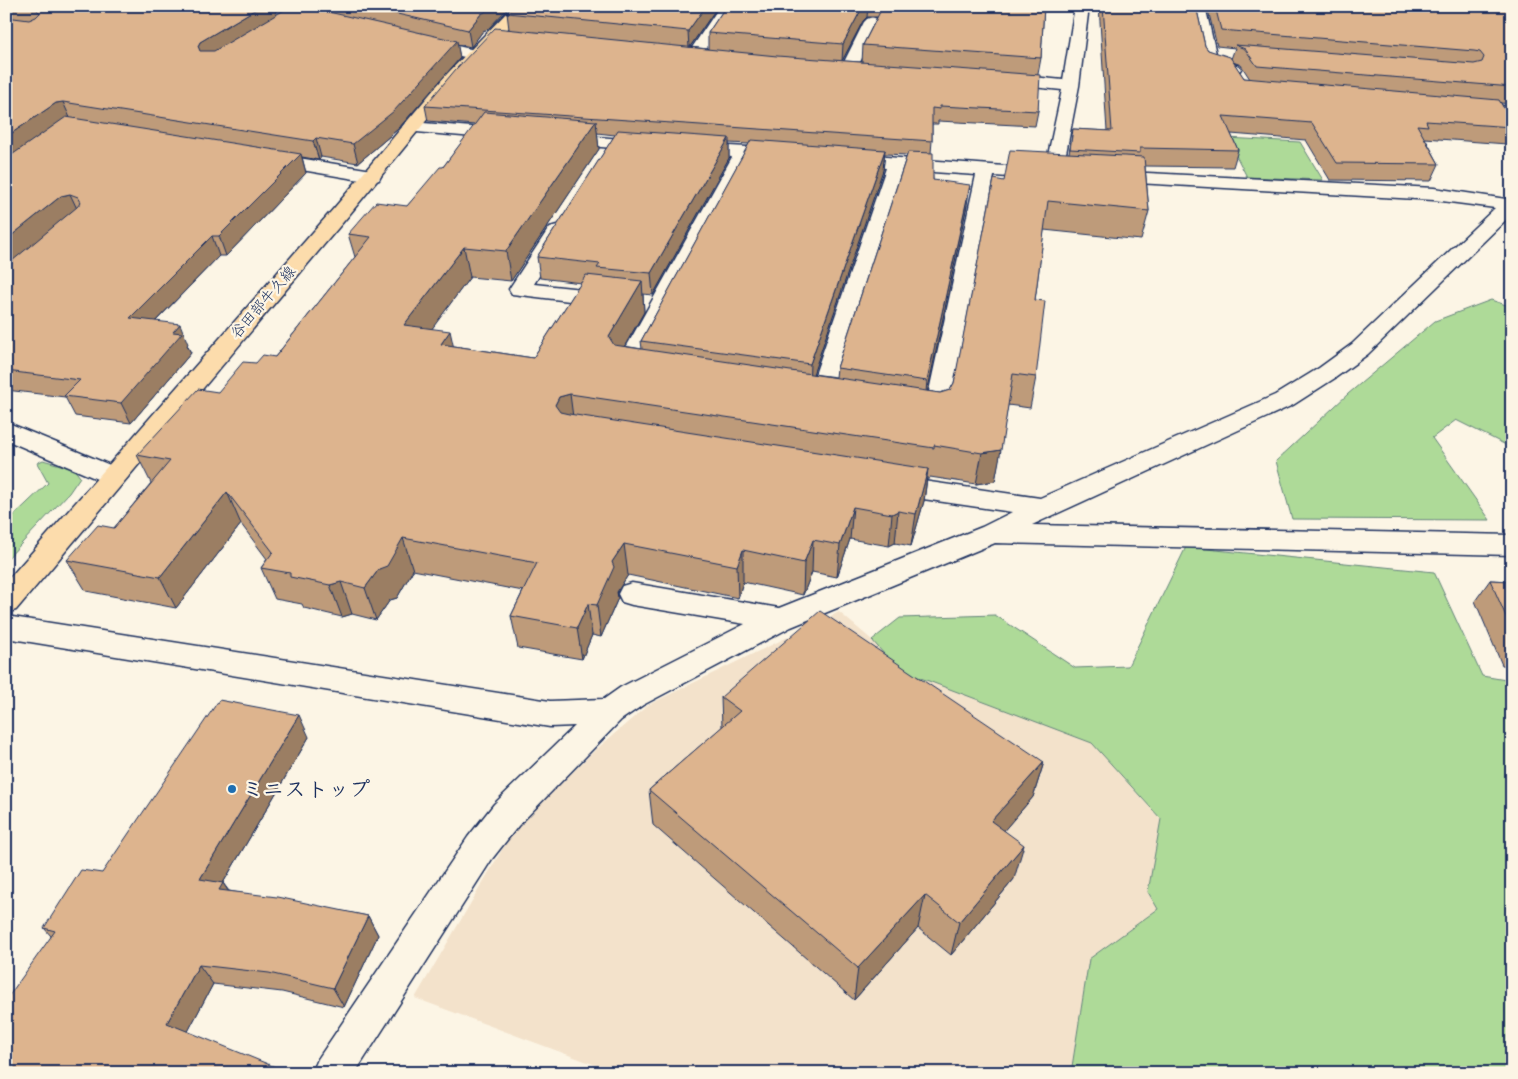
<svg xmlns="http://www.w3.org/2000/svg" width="1518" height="1079" viewBox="0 0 1518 1079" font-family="Kalam,'Klee One',sans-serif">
	<rect width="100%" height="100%" fill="#fcf5e5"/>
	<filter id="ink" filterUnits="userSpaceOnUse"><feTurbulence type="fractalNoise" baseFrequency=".02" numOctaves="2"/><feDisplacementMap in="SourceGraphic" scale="10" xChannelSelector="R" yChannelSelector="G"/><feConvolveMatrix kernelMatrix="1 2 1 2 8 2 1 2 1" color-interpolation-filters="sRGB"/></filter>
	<g filter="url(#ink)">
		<!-- built -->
		<path fill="#f3e2cb" d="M839,612L872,640L897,669L1092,743L1161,820L1148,892L1158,909L1089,959L1071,1073H617L415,998L513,831L592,753L648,705Z"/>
		<!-- green -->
		<path fill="#aeda98" stroke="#64847b" d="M1227,138L1300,142L1323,180L1247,177Z
			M1491,300L1512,307V448L1456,420L1432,438L1490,520L1292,519L1276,461L1348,394L1435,321Z
			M43,460L74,469L80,477L69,493L6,560V523L48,483L37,463Z
			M1186,547L1434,572L1482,676L1512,681V1073H1071L1089,959L1158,909L1148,892L1161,819L1092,743L897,669L872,640L900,618L995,615L1075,668L1128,666Z"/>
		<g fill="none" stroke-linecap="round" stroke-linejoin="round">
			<!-- minor casing -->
			<g stroke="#1b2f5e" stroke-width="3">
				<path id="minor" d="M255,6H282L322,16L325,19L322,22L317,24L257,9Z
					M720,6H735L701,58H689L687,55Z
					M1075,6H1089L1079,86L1062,174L1060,178L1053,180L994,176L948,414L945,419C934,422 924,420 913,417L910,412L913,407L926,405L976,175L904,170L831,398L828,403L819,406L810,403L807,398L886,168L840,164L838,160L840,156L847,154L1045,169L1062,90L1003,84L997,83L995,79L997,75L1003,74L1063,80Z
					M1190,6H1205L1217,58L1239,66L1241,69L1239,72L1233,74L1204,64Z
					M872,17L877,19L880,22L856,70L854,73H842L840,70L864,22L867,19Z
					M423,38L479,51L481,54L479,57L473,59L417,46L415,43L417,40Z
					M1468,103L1512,107V117L1462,112L1459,108L1462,104Z
					M411,122L508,130L514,131L517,135L514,139L508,140L405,131L402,127L405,123Z
					M561,134L647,141L653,142L656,146L653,150L647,151L555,143L552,139L555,135Z
					M693,144L782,149L789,151L791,155L789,159L782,161L749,158L640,364L647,366L651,371L647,376L639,378L618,374L614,369L732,157L687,153L684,149L687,145Z
					M268,153L372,170L379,172L381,176L379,180L372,182L261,163L259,159L261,155Z
					M1109,171L1434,188L1506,199L1512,197V214L1368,354L1335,378L1293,405L1032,525L1512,535V555L995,543L791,627L643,705L621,720L518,826L492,859L355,1073H312L318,1059L468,837L494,804L575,726L550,727L6,638V616L550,701L604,699L621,687L745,624L632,605L622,602L618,594L622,586L632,583L779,608L982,527L1012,512L889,494L880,491L876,485L880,479L889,476L1040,498L1275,395L1319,368L1352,344L1495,208L1434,200L1102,181L1100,177L1102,173Z
					M557,225L564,227L567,231L534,284L611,292L619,294L622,299L619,304L611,306L512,294L509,289L547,231L550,227Z
					M6,422L122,470L126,476L122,482L113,485L104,482L6,440Z"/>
			</g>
			<!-- major casing -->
			<g stroke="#1b2f5e" stroke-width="3">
				<path id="major" d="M513,6H529L457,83L349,215L16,610L6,613V582L335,207L445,76Z"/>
			</g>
			<!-- minor -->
			<use href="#minor" fill="#fcf5e5" fill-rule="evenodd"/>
			<!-- major -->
			<use href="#major" fill="#fcdcac" fill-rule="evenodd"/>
		</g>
		<!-- wall -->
		<path fill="#be9b7a" stroke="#1b2f5e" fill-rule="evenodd" d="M6,6H274L277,14L291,6H510L488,29L483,31L471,47L457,44L460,58L398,129L358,163L321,157L319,160L302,157L306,173L226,256H219L156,321L188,344L187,345L191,353L131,423L75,416L65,397L6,390Z
			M718,6L690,47L708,49V33L726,6H1044L1041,58L1038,74V111L1035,126L938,121V124H932V141L931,153L933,180L967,205L927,391L940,393L950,390L954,383L1004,181L1069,153L1073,129L1107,131L1099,6H1196L1205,46L1208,50L1231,59L1235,48L1217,46L1207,6H1512V104L1501,103L1512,122V134L1507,144L1425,138L1439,164L1431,181L1330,180L1306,140L1231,134L1238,150L1233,167L1145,166L1149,211L1141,240L1044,230L1035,300L1036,377L1030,408L1008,405L995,481L976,484L930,477L929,479H927L924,501L911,546L895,543L889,546L850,539L837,577L812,572L803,595L743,582L738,598L628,575L617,592L618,598L601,637L592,635L582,659L518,648L511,616L523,591L413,570L397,598L390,600L376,620L352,614L342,617L304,608L302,604L275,599L261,568L267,559L241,524L176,608L86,591L67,560L114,528L151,483L137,455L218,392L256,363L275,357L355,257L348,234L407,206L443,167L475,125L428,121L425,106L509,29L507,13ZM867,17H877L863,45L862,62L842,61L863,21ZM1233,62L1241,65L1250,79L1244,78ZM597,133L615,135L537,257L540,278L581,283L533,358L454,346L431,329L470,277L511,281L599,149ZM729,143L749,144L641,341L642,349L624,346L644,312L643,294L653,295L729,158ZM885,154L907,155L837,368L836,377L813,374L883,170Z
			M1490,580L1512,581V666L1502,665L1475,601Z
			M721,697L1044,762L1033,797L1004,830L1014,879L951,955L918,928L854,1000L653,825L649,790L722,727Z
			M309,737L223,883L229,891L368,916L378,935L344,1007L282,992L213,984L188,1031L6,1073L51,936L44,928L102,873Z"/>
		<!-- shaded-wall -->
		<path fill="#9b7e63" stroke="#1b2f5e" d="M261,6H274L277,16L203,63L198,46L200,42Z
			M491,6H510L488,29L483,31L471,47L468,30L481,14Z
			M706,6H718L689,48L688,31Z
			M863,6H868L867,17L863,21L842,61L843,44Z
			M457,41L460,58L398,129L358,163L353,144Z
			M63,102L71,120L6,162V137L56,103Z
			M596,121L599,149L511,281L506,251Z
			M316,138L321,157L319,160L313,141Z
			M729,138V158L653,295L651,273Z
			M885,150L883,170L809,386L810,364Z
			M301,154L306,173L226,256L219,236Z
			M970,185L967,205L925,403L927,381Z
			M70,194L79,213L6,267V240L61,196Z
			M212,236L219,256L139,338L130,318Z
			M464,247L470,277L412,356L404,325Z
			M642,281L644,312L612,368L609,337Z
			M180,324L188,344L187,345L191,353L131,423L121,403L173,332Z
			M450,331L457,362L441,344Z
			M570,394L574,425L563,428L555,405L559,397Z
			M1001,450L995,481L976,484L982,453Z
			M928,469L924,501L911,546L916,514Z
			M227,492L241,524L176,608L160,577Z
			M853,507L850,539L837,577L840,545Z
			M898,511L895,543L889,546L892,514Z
			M403,538L413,570L397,598L390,600L376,620L365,588L379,569Z
			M813,540L812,572L803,595L804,563Z
			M624,544L628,575L617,592L618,598L601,637L597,605L612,562Z
			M743,550V582L738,598L737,566Z
			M341,582L352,614L342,617L330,585Z
			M588,604L592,635L582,659L577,628Z
			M299,715L309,737L223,883L236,903L200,879Z
			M1044,762L1033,797L982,856L991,821Z
			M1024,845L1014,879L951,955L959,922Z
			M925,895L918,928L854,1000L858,968Z
			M368,916L378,935L344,1007L333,988Z
			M199,965L213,984L183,1041L167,1023Z"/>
		<!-- building -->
		<path fill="#ddb48e" stroke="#1b2f5e" d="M22,6H261L200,42L198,46L200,51H214L291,6H302L457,41L394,111L353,144L316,138L313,141L63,102L56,103L6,137V17L29,20L36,17L40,13L35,8Z
			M362,6H491L485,12L481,14L468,30Z
			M513,6H706L688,31L507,13Z
			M726,6H863L843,44L708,33Z
			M883,6H1044L1041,58L863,45Z
			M1103,6H1196L1205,46L1208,50L1230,57L1244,78L1499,100L1512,122V127L1426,121L1428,126L1417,125L1439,164L1337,163L1312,123L1223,116L1238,150L1140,148V153L1070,149L1073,129L1112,131Z
			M1215,6H1512V87L1257,66L1245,49L1235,45L1474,64L1482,62L1484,57L1480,52L1474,51L1221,30Z
			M495,28L777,56L1040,75L1038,111L940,106V109L932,108V141L425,106L456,69Z
			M484,112L596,121L506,251L464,247L404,325L450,331L441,344L533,358L586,275L642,281L609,337L614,345L940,393L950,390L954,383L994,179L1004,181L1010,150L1144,157L1149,211L1048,201L1035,300L1045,301L1036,377L1013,374L1001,450L982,453L934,445V448L570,394L559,397L555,405L560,412L569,414L928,469L916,514L898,511L892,514L853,507L840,545L813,540L804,563L743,550L737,566L624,544L612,562L614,567L597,605L588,604L577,628L511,616L537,563L403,538L387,566L379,569L365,588L341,582L330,585L290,577V573L261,568L273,552L227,492L160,577L67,560L98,525L114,528L170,461L137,455L198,389L218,392L243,362L256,363L263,355L275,357L371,237L348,234L376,202L407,206L440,167H443Z
			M66,117L301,154L219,236H212L130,318L180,324L173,332L182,333L121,403L64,396L80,380L6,371V266L77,207L81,202L78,197L70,194L61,196L6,240V159Z
			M618,130L729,138L651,273L597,268L600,264L537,257Z
			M751,140L885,150L810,364L641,341Z
			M908,152L933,153V180L970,185L927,381L837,368Z
			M1490,580L1512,581V630Z
			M820,611L1044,762L991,821L1024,845L959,922L925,895L858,968L649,790L740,711L721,697Z
			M219,700L299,715L200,879L223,883L219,890L277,897L368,916L333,988L269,973L199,965L167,1023L280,1069L277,1073H6V1000L55,931L44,928L81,870L102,873Z"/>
	</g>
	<!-- markers -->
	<circle fill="#1f6fb2" stroke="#fcf5e5" stroke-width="2" cx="232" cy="789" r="5"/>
	<g text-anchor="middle" stroke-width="4.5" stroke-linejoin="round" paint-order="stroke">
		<!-- far-street labels -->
		<g font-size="15" fill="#1b2f5e" stroke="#fcf5e5">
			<text transform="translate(263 302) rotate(-49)" y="5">谷田部牛久線</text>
		</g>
		<!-- near-poi labels -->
		<g font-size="21" font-weight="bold" fill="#1b2f5e" stroke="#fcf5e5" text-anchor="start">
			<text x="242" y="796">ミニストップ</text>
		</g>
	</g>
	<!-- margin -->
	<rect width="1518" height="1079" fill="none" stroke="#fcf5e5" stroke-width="25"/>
	<rect x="12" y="12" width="1493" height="1054" fill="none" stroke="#1b2f5e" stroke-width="2" filter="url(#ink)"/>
</svg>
